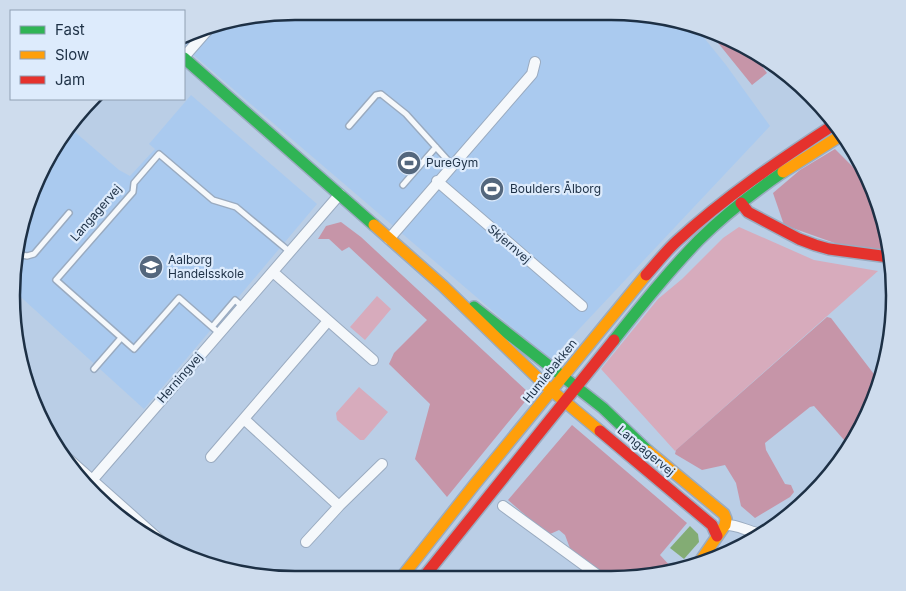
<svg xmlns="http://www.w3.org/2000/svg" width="906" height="591" viewBox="0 0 906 591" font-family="Inter,sans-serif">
	<rect width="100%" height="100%" fill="#bacee6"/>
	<!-- built -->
	<path fill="#aacaef" d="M296,11L648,14L697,29L726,65L770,126L550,360L184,47V36L204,26Z
		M191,95L317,204L144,409L13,290L12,277L33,187L68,126L119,170L130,176L155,149L149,144Z"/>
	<!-- green -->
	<path fill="#d7abbc" d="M739,227L814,260L878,271L675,451L601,369L658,299L682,279L723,238Z
		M377,296L391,309L365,340L350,327Z
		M359,387L388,412L364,440H360L337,420L336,413Z"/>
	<!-- forest -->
	<path fill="#c695a8" d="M710,33C744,43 746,45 767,73L752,85Z
		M835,149L869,183L887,251L843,246L784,225L773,193L800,170Z
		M341,222L361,237L529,393L528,398L447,497L415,459L430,404L389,364L394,353L427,320L349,247L342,251L329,239H318L326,226Z
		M827,317L831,318L880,382V387L848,441H845L814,406L810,407L765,443L766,450L785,484L791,485L794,492L790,497L755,518L741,506L736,483L725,465L702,470L675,454L676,450Z
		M572,425L687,523L660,555L672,568L629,579H613L571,551L565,535L559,530L548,535L508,500Z"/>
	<!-- water -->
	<path fill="#83ac74" d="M690,526L698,534L699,542L684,559L670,548Z"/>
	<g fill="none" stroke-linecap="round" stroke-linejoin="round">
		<!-- lane casing -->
		<g stroke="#9aabc0" stroke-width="8">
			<path id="lane" d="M349,126L376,95L381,94L406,114L452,165
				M403,185L436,147
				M17,254L27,256L34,254L69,213
				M212,327L235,300L243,307
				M219,333L179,298L134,349L56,280L133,192L134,183L159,154L213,200L236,207L290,252
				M94,369L121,338"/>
		</g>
		<!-- street casing -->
		<g stroke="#9aabc0" stroke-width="12">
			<path id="street" d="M184,57L212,25
				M437,181L582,306
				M389,239L532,74L535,62
				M273,272L373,360
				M244,419L339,506
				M64,455L172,551
				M211,457L328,321
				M88,485L340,194
				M503,506L603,579
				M725,525C737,524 746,531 758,533
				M306,542L339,506L382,464"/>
		</g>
		<!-- fast casing -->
		<g stroke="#9aabc0" stroke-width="14">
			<path id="fast" d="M184,58L374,225
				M796,81L805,91
				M474,307L603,408L648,451
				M614,340C641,306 668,272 699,240C724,215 754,192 783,172"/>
		</g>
		<!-- slow casing -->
		<g stroke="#9aabc0" stroke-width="14">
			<path id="slow" d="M783,172L840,136
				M374,225L443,286L545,385L600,431
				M648,451L724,514L726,519L725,525L701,560
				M401,578L475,484L646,275"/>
		</g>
		<!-- jam casing -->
		<g stroke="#9aabc0" stroke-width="14">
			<path id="jam" d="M741,203L748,212L799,239L815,245L829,249L889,257
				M646,275C656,264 666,251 677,241C725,197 778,161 832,126
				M600,431L712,525L717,536
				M423,578L614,340"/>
		</g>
		<!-- lane -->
		<use href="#lane" stroke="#f5f8fb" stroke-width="5"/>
		<!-- street -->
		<use href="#street" stroke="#f5f8fb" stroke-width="10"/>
		<!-- fast -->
		<use href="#fast" stroke="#30b455" stroke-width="11"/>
		<!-- slow -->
		<use href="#slow" stroke="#ff9f0a" stroke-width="11"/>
		<!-- jam -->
		<use href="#jam" stroke="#e5322d" stroke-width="11"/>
	</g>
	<!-- icons -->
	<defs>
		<g id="stadium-disc" transform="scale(1.25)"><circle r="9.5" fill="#54677d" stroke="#ddebfc"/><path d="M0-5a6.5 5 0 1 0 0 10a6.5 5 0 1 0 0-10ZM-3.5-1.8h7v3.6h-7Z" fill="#fff"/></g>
		<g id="school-disc" transform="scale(1.25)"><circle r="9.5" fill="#54677d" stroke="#ddebfc"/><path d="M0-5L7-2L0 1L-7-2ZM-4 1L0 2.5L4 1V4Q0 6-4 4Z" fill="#fff"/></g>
	</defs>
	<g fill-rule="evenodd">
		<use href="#stadium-disc" x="409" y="163"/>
		<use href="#stadium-disc" x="492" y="189"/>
		<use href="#school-disc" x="151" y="267"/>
	</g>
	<g text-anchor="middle" stroke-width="4.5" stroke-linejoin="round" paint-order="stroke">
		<!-- poi labels -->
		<g font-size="12" fill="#1d3045" stroke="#ddebfc" text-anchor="start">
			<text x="426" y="167">PureGym</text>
			<text x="510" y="193">Boulders Ålborg</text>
			<text x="168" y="264">Aalborg<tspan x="168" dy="14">Handelsskole</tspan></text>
		</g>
		<!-- street labels -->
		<g font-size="12" fill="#1d3045" stroke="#ddebfc">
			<text transform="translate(96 213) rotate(-49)" y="4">Langagervej</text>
			<text transform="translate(509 244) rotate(41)" y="4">Skjernvej</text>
			<text transform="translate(550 371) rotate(-51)" y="4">Humlebakken</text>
			<text transform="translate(180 378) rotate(-49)" y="4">Herningvej</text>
			<text transform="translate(646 451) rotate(40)" y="4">Langagervej</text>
		</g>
	</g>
	<!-- crop -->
	<path d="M0 0H906V591H0ZM295 20H611A275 275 0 0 1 886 295V296A275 275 0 0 1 611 571H295A275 275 0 0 1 20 296V295A275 275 0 0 1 295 20Z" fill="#cedced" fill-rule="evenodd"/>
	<path fill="none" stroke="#1d3045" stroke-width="2.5" d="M295 20H611A275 275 0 0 1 886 295V296A275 275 0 0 1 611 571H295A275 275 0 0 1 20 296V295A275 275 0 0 1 295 20Z"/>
	<!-- legend -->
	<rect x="10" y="10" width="175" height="90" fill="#ddebfc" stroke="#90a0b3"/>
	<rect x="20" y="26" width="25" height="8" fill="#30b455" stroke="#90a0b3"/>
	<text x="55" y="35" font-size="15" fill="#1d3045">Fast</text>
	<rect x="20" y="51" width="25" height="8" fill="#ff9f0a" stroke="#90a0b3"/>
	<text x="55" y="60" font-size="15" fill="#1d3045">Slow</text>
	<rect x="20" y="76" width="25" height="8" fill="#e5322d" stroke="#90a0b3"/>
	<text x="55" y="85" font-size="15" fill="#1d3045">Jam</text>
</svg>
